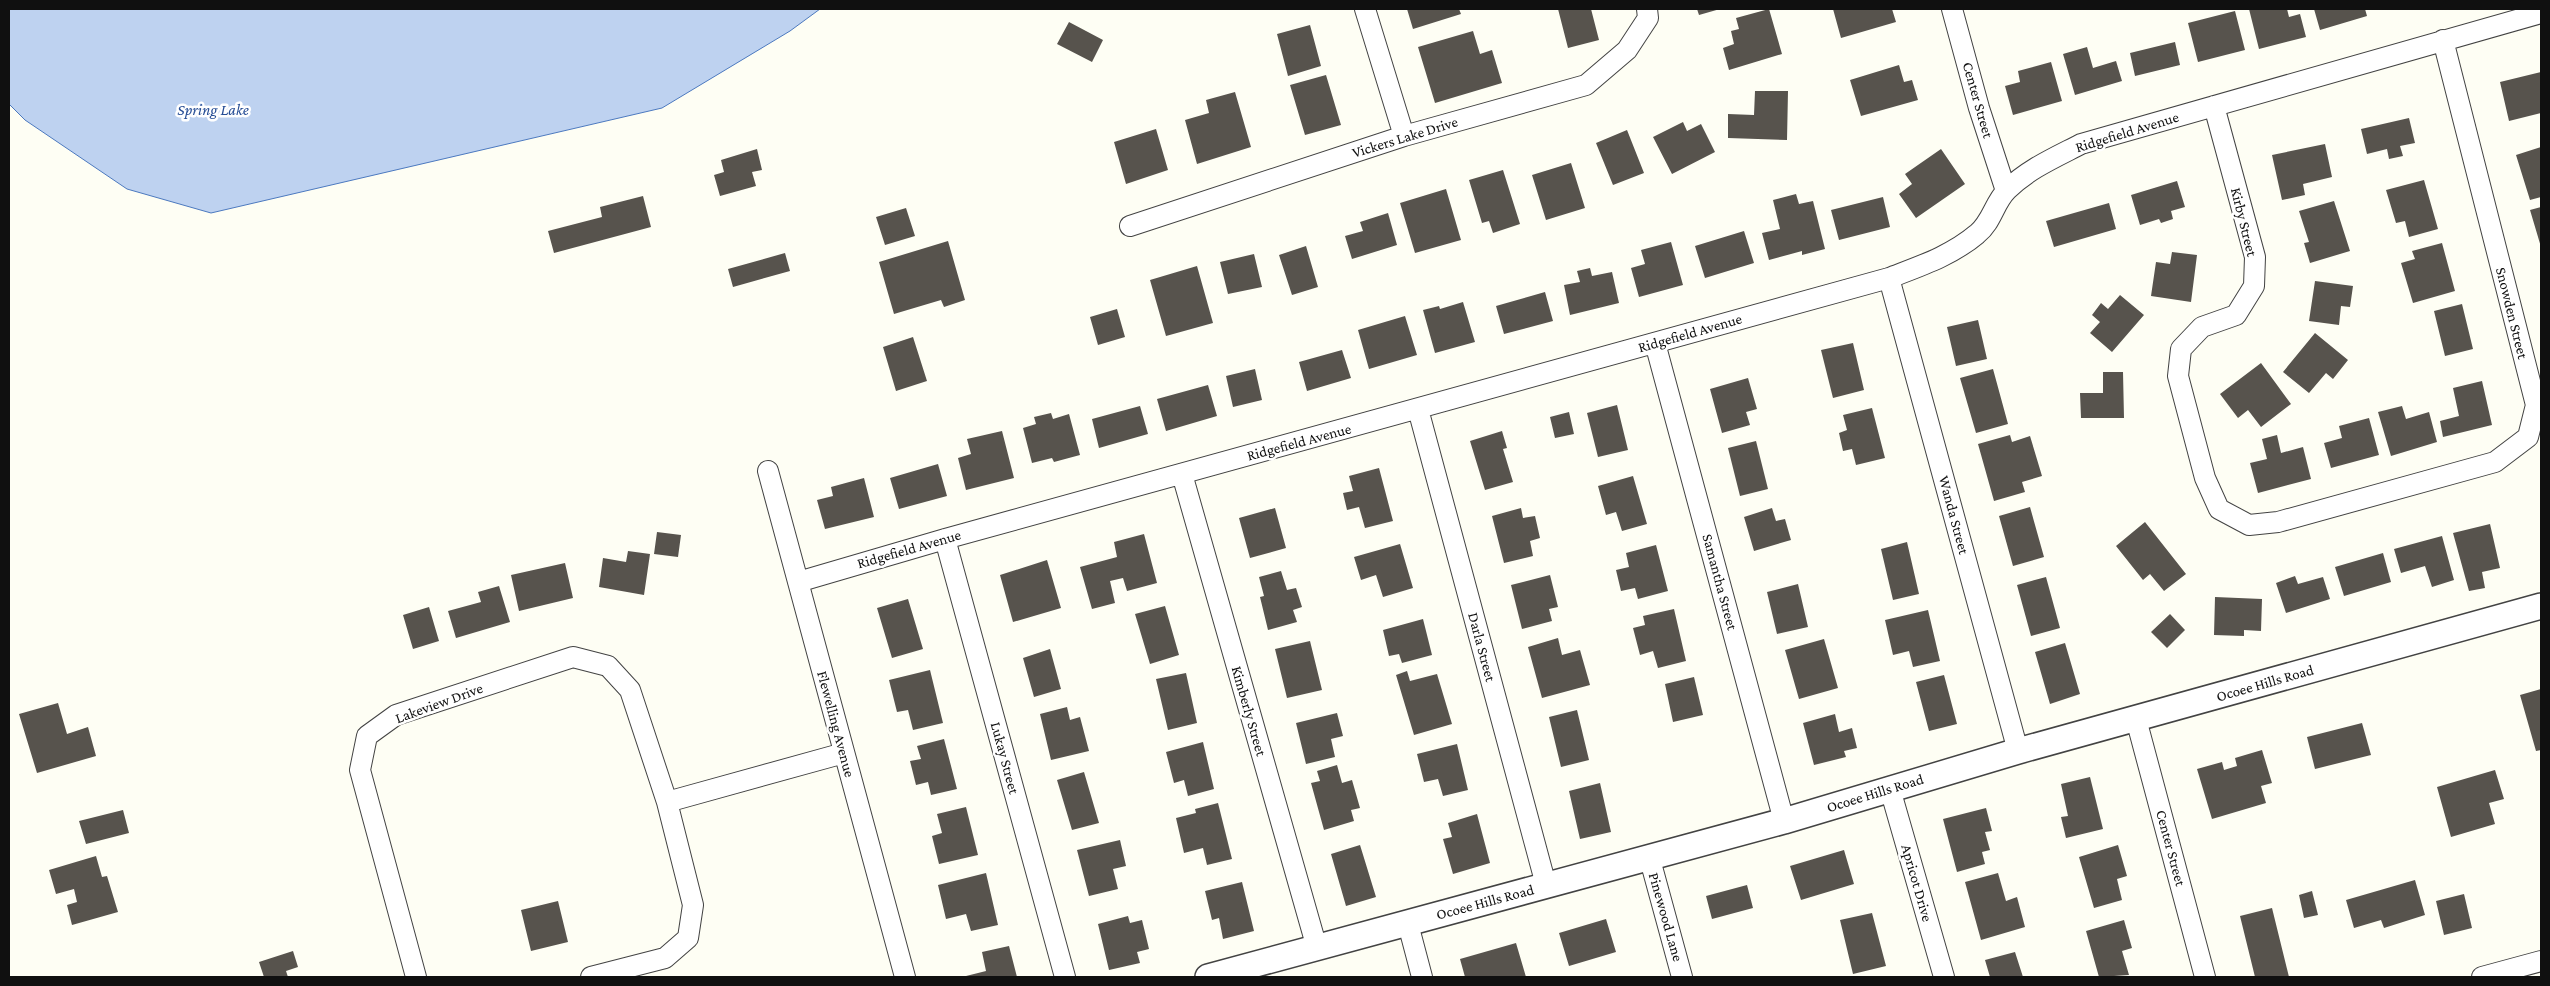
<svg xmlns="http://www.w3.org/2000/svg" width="2550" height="986" viewBox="0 0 2550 986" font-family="'Crimson Pro',serif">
	<rect width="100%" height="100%" fill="#fefef4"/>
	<!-- water -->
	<path fill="#bed2f0" stroke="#4c79bf" d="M9,9H820L790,31L662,108L211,213L127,189L25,120L9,104Z"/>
	<!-- building -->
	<path fill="#57534d" d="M1407,9H1459L1461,14L1413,29Z
		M1558,9H1591L1599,40L1568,48Z
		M1697,9H1720L1699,15Z
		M1769,9L1782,54L1729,70L1723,48L1734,44L1731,31L1739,29L1736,18Z
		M1833,9H1892L1896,22L1841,38Z
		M2249,9H2287L2289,17L2300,14L2306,37L2259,49Z
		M2314,9H2365L2367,16L2320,30Z
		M2235,11L2245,50L2198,62L2188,23Z
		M1069,22L1103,40L1092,62L1057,44Z
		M1310,25L1321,66L1288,76L1277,34Z
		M1473,31L1480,54L1492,50L1502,83L1435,103L1418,47Z
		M2175,42L2180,65L2135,76L2130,53Z
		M2087,47L2093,68L2116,61L2122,81L2075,95L2063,54Z
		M2051,62L2062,101L2013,115L2005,86L2020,82L2018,71Z
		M1899,65L1904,82L1912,80L1918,100L1861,116L1850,80Z
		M2541,72V113L2509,121L2500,82Z
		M1326,75L1341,125L1305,135L1290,85Z
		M1755,91H1788L1787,140L1728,138V114L1754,115Z
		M1235,92L1251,147L1197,164L1185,120L1209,113L1206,100Z
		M2409,118L2415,143L2400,146L2403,156L2389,159L2387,149L2367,154L2361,129Z
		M1683,122L1687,131L1701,124L1715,152L1672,174L1653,137Z
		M1156,129L1168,170L1126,184L1114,142Z
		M1627,130L1644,173L1613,185L1596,143Z
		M2325,144L2332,177L2303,184L2305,195L2282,200L2272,155Z
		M2541,147V197L2530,200L2516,155Z
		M757,149L762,170L752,172L756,186L720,196L714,175L724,172L721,160Z
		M1941,149L1965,184L1916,218L1899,194L1912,184L1905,174Z
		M1571,163L1585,208L1546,220L1532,175Z
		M1503,170L1520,224L1493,233L1489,221L1482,223L1469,180Z
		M2424,180L2438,229L2409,237L2405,221L2396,223L2386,190Z
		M2177,181L2185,207L2171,211L2173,219L2161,223L2159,219L2140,225L2131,195Z
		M1446,189L1461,240L1415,253L1400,203Z
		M1796,194L1799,204L1813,201L1825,249L1802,255V251L1769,260L1762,233L1780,229L1773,200Z
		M643,196L651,227L554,253L548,231L602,217L600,207Z
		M1883,197L1890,227L1839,240L1831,210Z
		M2334,201L2350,251L2310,263L2304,243L2309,242L2299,211Z
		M2109,203L2116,229L2054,247L2046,221Z
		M2541,207V247L2530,210Z
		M906,208L915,236L885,245L876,217Z
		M1388,213L1397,245L1352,259L1345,236L1363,231L1360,222Z
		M1744,231L1754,263L1705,278L1695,246Z
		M948,241L965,300L944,307L941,300L894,314L879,262Z
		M1671,242L1683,285L1639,297L1631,268L1645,264L1641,250Z
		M2442,243L2455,291L2413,303L2401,263L2415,259L2412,251Z
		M1306,246L1318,287L1292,295L1279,255Z
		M2172,252L2197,255L2191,302L2151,296L2156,262L2170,264Z
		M785,253L790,271L733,287L728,269Z
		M1254,254L1262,287L1228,294L1220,262Z
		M1197,266L1213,323L1166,336L1150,280Z
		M1590,268L1592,276L1612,272L1619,303L1570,315L1564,285L1580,282L1577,271Z
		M2315,281L2353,286L2350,307L2341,306L2339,325L2309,321Z
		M1545,292L1553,321L1504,334L1496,306Z
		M2120,295L2144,315L2112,352L2090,333L2100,322L2092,315L2101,303L2108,309Z
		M1463,302L1475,342L1435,353L1423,310L1439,306L1440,309Z
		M2462,304L2473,349L2445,356L2434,311Z
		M1117,309L1125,337L1098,345L1090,317Z
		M1405,316L1417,355L1369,369L1358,330Z
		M1978,320L1987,359L1956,366L1947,327Z
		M2315,333L2348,360L2333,379L2326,373L2309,393L2283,372Z
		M913,337L927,381L896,391L883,347Z
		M1853,343L1864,390L1833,398L1821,350Z
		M1342,350L1351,378L1307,391L1299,362Z
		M2261,363L2291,404L2261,427L2248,410L2238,418L2220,394Z
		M1255,369L1262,400L1233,407L1226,376Z
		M1993,369L2008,424L1976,433L1960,378Z
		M2103,372H2123L2124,418H2081L2080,393H2103Z
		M1748,378L1757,409L1746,412L1750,425L1722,433L1710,389Z
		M2482,381L2492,425L2443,437L2440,421L2459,416L2453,388Z
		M1208,385L1217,416L1166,431L1157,399Z
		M1617,405L1628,450L1598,457L1587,413Z
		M1140,406L1148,434L1099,448L1092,419Z
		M2402,406L2406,419L2429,412L2437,442L2391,456L2378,412Z
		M1872,408L1885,458L1856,465L1852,449L1843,451L1839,433L1847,430L1843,415Z
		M1569,412L1574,434L1555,438L1550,417Z
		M1051,413L1053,419L1069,414L1080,455L1054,462L1052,458L1032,463L1023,428L1036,424L1034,417Z
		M2369,418L2379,455L2331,468L2324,443L2342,438L2339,426Z
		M1002,431L1014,478L966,490L958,458L971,454L967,439Z
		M1502,431L1507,448L1503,449L1513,482L1485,490L1470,441Z
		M2010,435L2012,442L2030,436L2042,476L2022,482L2025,492L1994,501L1978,444Z
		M2277,435L2281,453L2303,447L2311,479L2258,493L2250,463L2267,459L2262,439Z
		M1756,441L1768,489L1740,496L1728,448Z
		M938,464L947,496L899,509L890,478Z
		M1379,468L1393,521L1365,528L1359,507L1347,510L1343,493L1353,491L1349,476Z
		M1633,476L1647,524L1622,531L1616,512L1606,515L1598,486Z
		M864,478L874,517L825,529L817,500L833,496L831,487Z
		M2030,507L2044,557L2013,566L1999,516Z
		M1275,508L1286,548L1250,558L1239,518Z
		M1521,508L1523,518L1535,516L1540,538L1530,541L1533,556L1504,563L1492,516Z
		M1772,508L1776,521L1785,519L1791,540L1754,551L1744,517Z
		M2145,522L2186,574L2164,591L2150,574L2143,580L2116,546Z
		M2490,524L2500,568L2482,572L2485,588L2469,591L2453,533Z
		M657,532L681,535L678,557L654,554Z
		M1144,534L1157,583L1127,591L1123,578L1110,581L1115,603L1092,609L1080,567L1117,557L1114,542Z
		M2442,536L2454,580L2432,587L2425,566L2401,573L2394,549Z
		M1907,542L1919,594L1893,600L1881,549Z
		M1400,544L1413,588L1383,597L1376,575L1361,580L1354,557Z
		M1656,545L1668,591L1638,599L1635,588L1621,591L1616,570L1629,567L1626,553Z
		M628,551L650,554L644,595L599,587L603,558L626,562Z
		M2383,553L2391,582L2344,596L2335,567Z
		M1047,560L1061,608L1013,622L1000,575Z
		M565,563L573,598L519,611L511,575Z
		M1281,571L1287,590L1296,588L1302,607L1293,610L1297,622L1268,630L1260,597L1264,596L1259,577Z
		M1550,575L1558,607L1549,609L1552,621L1522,629L1511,585Z
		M2295,576L2298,584L2323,577L2330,599L2286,613L2276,583Z
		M2046,577L2060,628L2031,636L2017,585Z
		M1798,584L1808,627L1777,634L1767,592Z
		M499,586L510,622L456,638L448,611L481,602L478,592Z
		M2215,597L2262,599L2261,631L2244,630V636L2214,635Z
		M908,599L923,649L892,658L877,608Z
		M1165,606L1179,655L1150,664L1135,614Z
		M429,607L439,641L413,649L403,615Z
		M1674,609L1686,661L1658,668L1653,651L1640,655L1633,628L1645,625L1643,616Z
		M1928,610L1940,661L1913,667L1909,651L1893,655L1885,620Z
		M2170,614L2185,630L2167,648L2151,632Z
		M1423,619L1432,655L1402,663L1399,654L1389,656L1383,630Z
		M1558,638L1562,655L1580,650L1590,685L1542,698L1528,647Z
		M1824,639L1838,688L1799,699L1785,650Z
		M1310,641L1322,690L1287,698L1275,649Z
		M2065,643L2080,694L2050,704L2035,652Z
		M1050,649L1061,689L1034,697L1023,658Z
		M930,670L943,723L913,730L908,710L897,712L889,680Z
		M1407,671L1410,681L1437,674L1452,724L1414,735L1396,675Z
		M1186,673L1197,723L1168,730L1156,679Z
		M1944,675L1957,724L1929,731L1916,682Z
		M1694,677L1703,715L1673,722L1665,684Z
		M2541,689V750L2536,751L2520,695Z
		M58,703L67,734L88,727L96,756L37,773L19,714Z
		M1067,707L1070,720L1080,717L1089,751L1051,760L1040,714Z
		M1577,710L1589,760L1561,767L1549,717Z
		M1337,713L1343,736L1331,739L1335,757L1306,764L1296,723Z
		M1835,714L1839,732L1852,728L1857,748L1844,751L1846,757L1814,765L1803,723Z
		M2362,723L2371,755L2315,769L2307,737Z
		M944,739L957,789L931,795L928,782L916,785L910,761L921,759L917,746Z
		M1203,742L1214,789L1188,796L1184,780L1174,783L1166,752Z
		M1457,744L1468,790L1443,796L1438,779L1424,782L1417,754Z
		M2262,750L2272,783L2261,786L2266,803L2212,819L2197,769L2222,762L2224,770L2237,766L2235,758Z
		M1337,765L1342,783L1352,780L1360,808L1351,810L1354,821L1324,830L1311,783L1320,781L1317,771Z
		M2495,770L2504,799L2489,803L2495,824L2451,837L2437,787Z
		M1084,772L1099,823L1072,830L1057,780Z
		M2090,777L2103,829L2066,838L2061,817L2068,816L2061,784Z
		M1600,783L1611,832L1580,839L1569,791Z
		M1218,803L1232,859L1207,865L1203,848L1184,853L1176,818L1196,813L1195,809Z
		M966,807L978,855L939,864L932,836L942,833L937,814Z
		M1986,808L1992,831L1985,832L1990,850L1982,852L1985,864L1957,872L1943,819Z
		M123,810L129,833L86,844L79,821Z
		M1477,814L1490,863L1453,874L1443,839L1452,837L1448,823Z
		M1120,840L1126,866L1113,869L1118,889L1089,896L1077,850Z
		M1360,845L1376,897L1346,906L1331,854Z
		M2118,845L2127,876L2117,879L2122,900L2094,908L2079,857Z
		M1844,850L1854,884L1801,900L1790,866Z
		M96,856L102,877L107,876L118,912L72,925L67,905L77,902L74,889L56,894L49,870Z
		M986,873L998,925L971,931L966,914L946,919L938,885Z
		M1998,873L2006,901L2017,897L2025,927L1981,940L1965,882Z
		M2415,880L2425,915L2384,928L2381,920L2354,928L2346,900Z
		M1242,882L1254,931L1223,939L1219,918L1212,920L1205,891Z
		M1747,885L1753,908L1712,919L1706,896Z
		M2312,891L2318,915L2304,918L2299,895Z
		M2464,894L2472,928L2444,935L2436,901Z
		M558,901L568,942L531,951L521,910Z
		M2272,908L2289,977H2255L2240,916Z
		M1872,913L1886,966L1853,974L1840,920Z
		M1128,916L1130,923L1142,920L1149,949L1137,952L1140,963L1109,970L1098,924Z
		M1606,919L1616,952L1569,966L1559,933Z
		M2124,920L2132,948L2122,951L2129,975L2099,977L2086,931Z
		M1516,943L1526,977H1465L1460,959Z
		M1009,946L1017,977H962L986,971L982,952Z
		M293,951L298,967L286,971L288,977H264L259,962Z
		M2015,952L2023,977H1990L1985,960Z"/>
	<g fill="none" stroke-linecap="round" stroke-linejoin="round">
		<!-- minor casing -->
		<g stroke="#434343" stroke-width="22">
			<path id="minor" d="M1365,9L1404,136
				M1952,9L1979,108L2006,191
				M2214,106L2255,257L2254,286L2236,315L2202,327L2181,349L2178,376L2205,478L2219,509L2249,525L2278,522L2495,462L2528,437L2536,405L2443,40
				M1130,226L1404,136L1586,85L1627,50L1648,18L1647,9
				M1889,278L2018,751
				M1655,343L1784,821
				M1418,409L1546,885
				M768,471L905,977
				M1182,474L1317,948
				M945,539L1065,977
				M798,582L945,539L1889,278C1920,266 1951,256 1977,234C1992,222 1994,203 2007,190C2028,169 2056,157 2081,144L2541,13
				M2136,719L2205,977
				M1890,789L1944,977
				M667,802L844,753
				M1649,856L1682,977
				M1408,924L1422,977
				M416,977L360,770L367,736L396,715L573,657L608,666L630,690L667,802L693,905L688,938L665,958L591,977
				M2482,977L2541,961"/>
		</g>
		<!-- tertiary casing -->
		<g stroke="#434343" stroke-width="28">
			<path id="tertiary" d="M1208,977L1784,821L2018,751L2541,606"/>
		</g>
		<!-- minor -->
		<use href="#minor" stroke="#fff" stroke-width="20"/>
		<!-- tertiary -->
		<use href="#tertiary" stroke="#fff" stroke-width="25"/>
	</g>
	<g text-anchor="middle" stroke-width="5" stroke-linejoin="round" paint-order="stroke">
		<!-- street labels -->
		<g font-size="15" fill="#101010" stroke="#fff">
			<text transform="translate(1978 100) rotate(74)" y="5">Center Street</text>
			<text transform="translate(2127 132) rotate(-17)" y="5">Ridgefield Avenue</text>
			<text transform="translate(1405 137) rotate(-17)" y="5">Vickers Lake Drive</text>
			<text transform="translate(2244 222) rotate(76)" y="5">Kirby Street</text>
			<text transform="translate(2512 313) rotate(76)" y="5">Snowden Street</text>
			<text transform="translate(1690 333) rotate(-16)" y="5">Ridgefield Avenue</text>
			<text transform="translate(1299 442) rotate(-15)" y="5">Ridgefield Avenue</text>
			<text transform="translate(1954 515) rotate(75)" y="5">Wanda Street</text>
			<text transform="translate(909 549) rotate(-16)" y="5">Ridgefield Avenue</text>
			<text transform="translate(1720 582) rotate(75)" y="5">Samantha Street</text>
			<text transform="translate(1482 647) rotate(75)" y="5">Darla Street</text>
			<text transform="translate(2265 683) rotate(-16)" y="5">Ocoee Hills Road</text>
			<text transform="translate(439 703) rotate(-20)" y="5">Lakeview Drive</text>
			<text transform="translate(1249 711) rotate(74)" y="5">Kimberly Street</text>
			<text transform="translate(836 724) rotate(75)" y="5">Flewelling Avenue</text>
			<text transform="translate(1005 758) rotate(75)" y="5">Lukay Street</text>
			<text transform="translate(1875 793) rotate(-17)" y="5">Ocoee Hills Road</text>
			<text transform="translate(2171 848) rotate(75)" y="5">Center Street</text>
			<text transform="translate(1917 883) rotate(74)" y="5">Apricot Drive</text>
			<text transform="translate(1485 902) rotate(-15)" y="5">Ocoee Hills Road</text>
			<text transform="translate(1666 917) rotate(74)" y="5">Pinewood Lane</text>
		</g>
		<!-- water labels -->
		<g font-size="16" font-style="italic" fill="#264d95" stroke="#fff">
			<text x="213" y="115">Spring Lake</text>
		</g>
	</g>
	<!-- border -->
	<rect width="2550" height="986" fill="none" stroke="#101010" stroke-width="20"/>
</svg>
